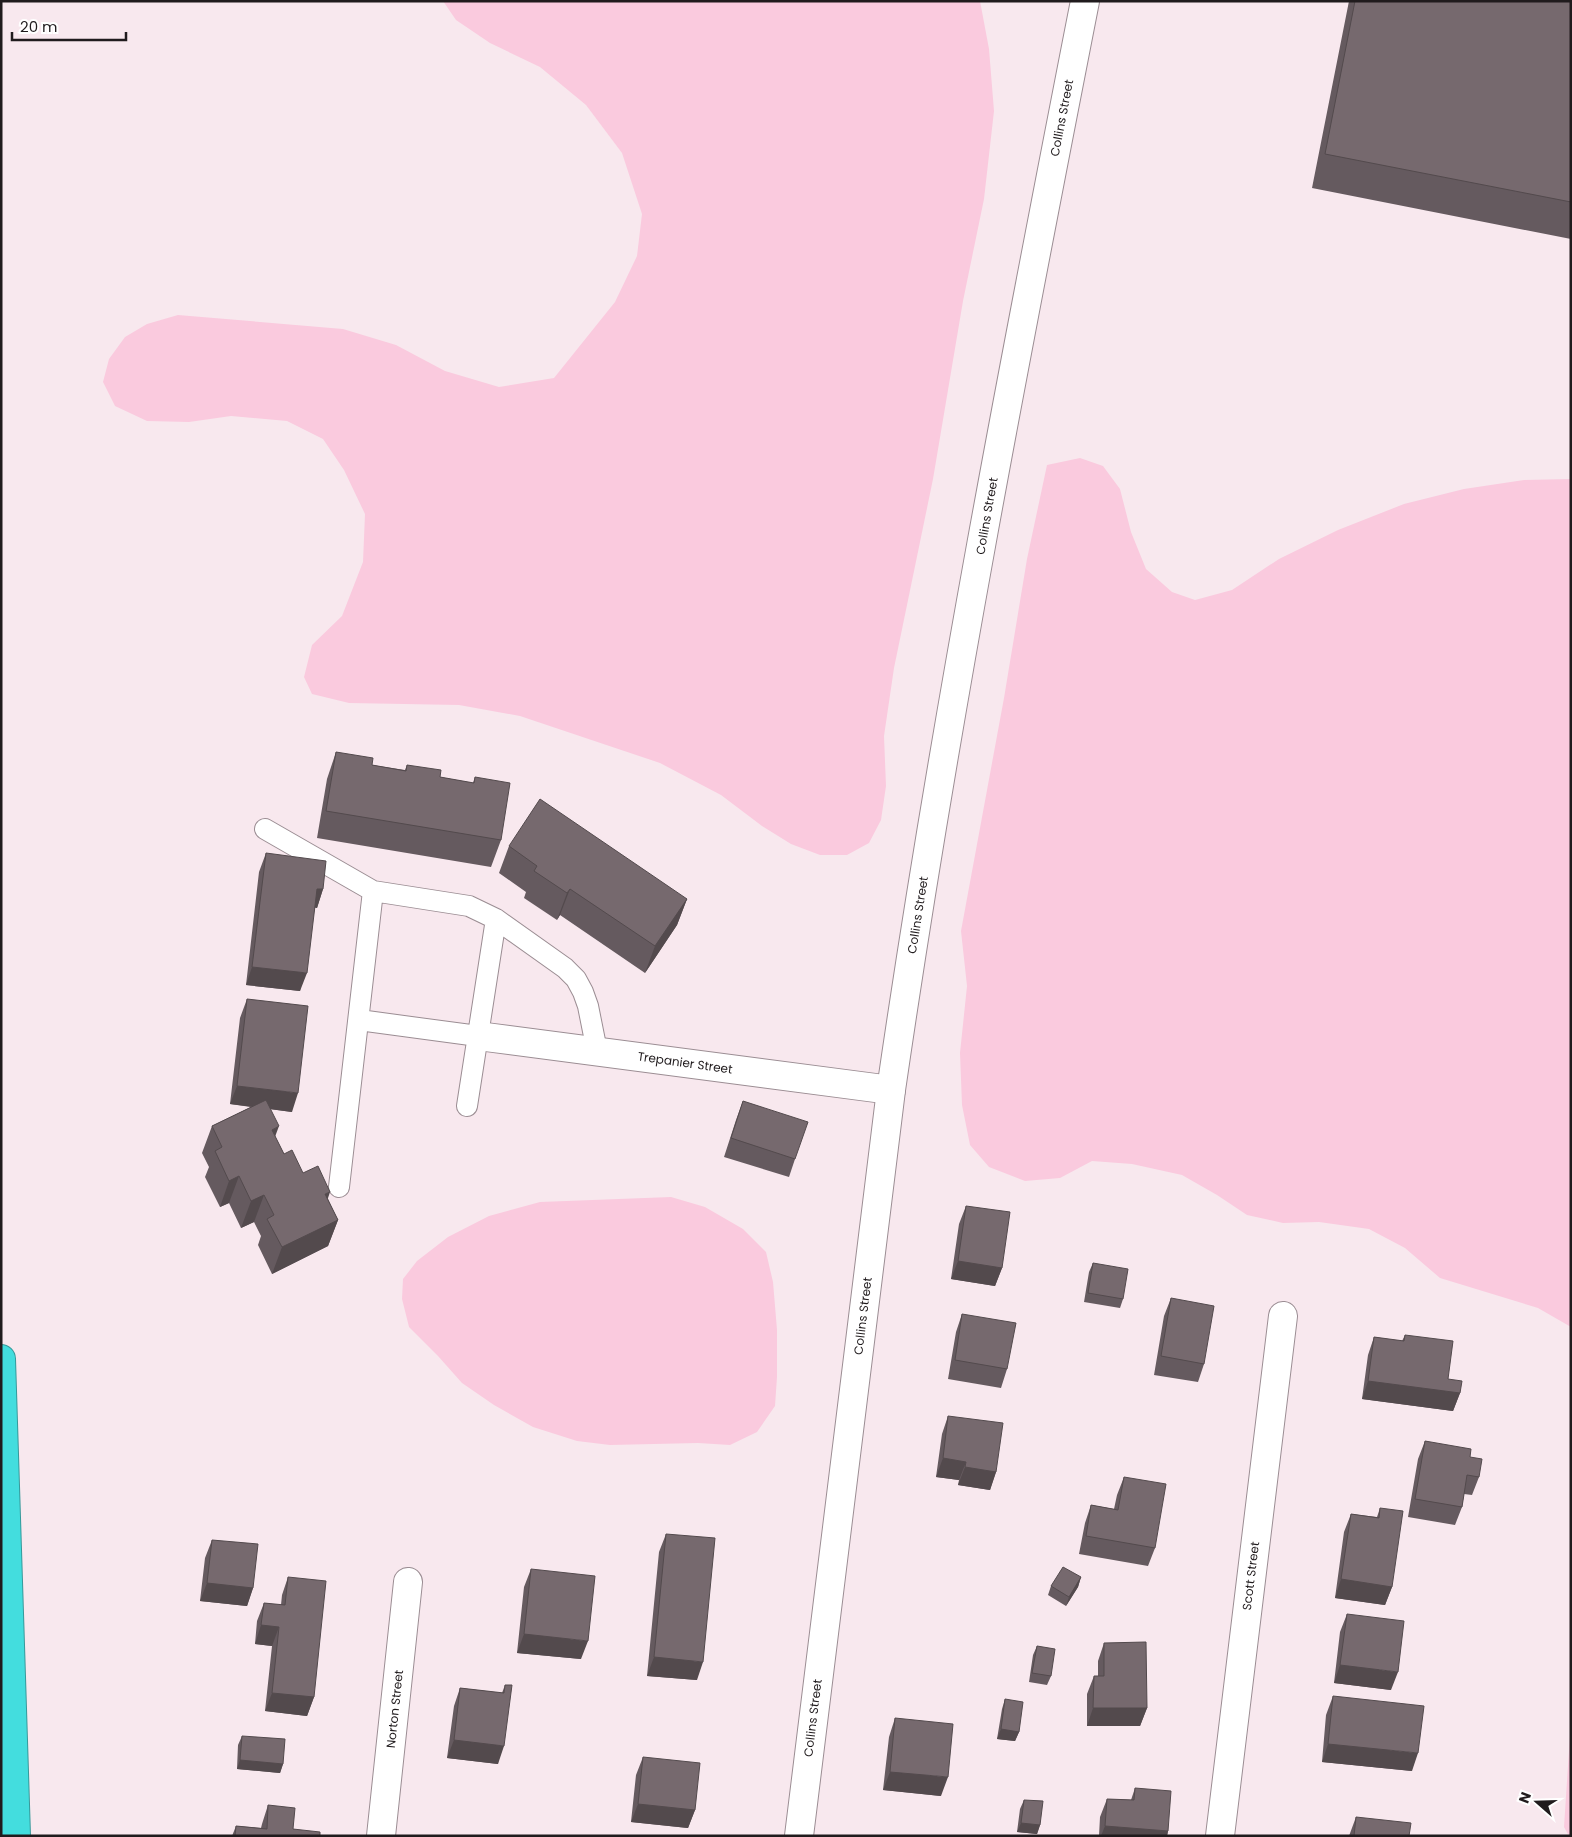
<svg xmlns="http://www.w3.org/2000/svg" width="1572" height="1837" viewBox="0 0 1572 1837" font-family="Poppins,sans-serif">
	<rect width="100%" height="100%" fill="#f8e8ee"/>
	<!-- green -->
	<path fill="#facade" d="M443,1H980L989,49L994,111L984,199L963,301L933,479L894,668L884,736L886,786L881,820L869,843L847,855H820L791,844L762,826L721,795L660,763L520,716L459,705L349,703L312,694L304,677L312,645L342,616L363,562L365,514L344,470L323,439L287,421L231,416L189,422L147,421L115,406L103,382L109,359L125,337L147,324L178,315L343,329L396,345L445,371L499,387L554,378L615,302L637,256L642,214L622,153L586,105L540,67L490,43L456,20Z
		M1080,458L1103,466L1120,489L1131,532L1146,569L1172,592L1195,600L1232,590L1279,559L1338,530L1404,504L1464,489L1524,480L1571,479V1327L1538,1308L1440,1278L1405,1248L1369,1229L1319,1222L1283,1223L1247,1215L1217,1195L1182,1175L1132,1164L1092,1161L1060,1178L1025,1181L989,1167L970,1145L962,1105L960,1053L967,986L961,931L1004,698L1027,559L1047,465Z
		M671,1197L705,1207L743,1229L766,1252L773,1282L777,1330V1377L775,1406L757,1432L730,1445L698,1443L610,1445L577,1441L533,1427L494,1405L462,1383L438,1356L409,1327L402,1299L403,1279L417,1261L448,1237L489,1216L540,1202Z
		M1571,1720V1836H1569L1564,1827Z"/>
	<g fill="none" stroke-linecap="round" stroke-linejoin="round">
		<!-- service casing -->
		<g stroke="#9b8d93" stroke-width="22">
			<path id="service" d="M265,829L373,891
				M359,1020L478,1036
				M467,1106L496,919
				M339,1187L373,891L469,906L496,919L565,968L576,979L583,992L588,1006L597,1051"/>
		</g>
		<!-- minor casing -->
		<g stroke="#9b8d93" stroke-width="30">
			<path id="minor" d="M478,1036L891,1090
				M381,1836L408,1582
				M1220,1836L1283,1316"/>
		</g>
		<!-- tertiary casing -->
		<g stroke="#9b8d93" stroke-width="30">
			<path id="tertiary" d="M799,1836L891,1090C944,725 1014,363 1085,1"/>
		</g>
		<!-- motorway casing -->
		<g stroke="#37999a" stroke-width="30">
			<path id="motorway" d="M1,1359L16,1836"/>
		</g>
		<!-- service -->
		<use href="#service" stroke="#fff" stroke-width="20"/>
		<!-- minor -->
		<use href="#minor" stroke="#fff" stroke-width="28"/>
		<!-- tertiary -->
		<use href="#tertiary" stroke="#fff" stroke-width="28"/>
		<!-- motorway -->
		<use href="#motorway" stroke="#43ddde" stroke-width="28"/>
	</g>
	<!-- wall -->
	<path fill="#655a5f" d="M1349,1H1571V239L1312,188Z
		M336,752L372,765L405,770L407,765L440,777L473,783L475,777L501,840L491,867L317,838L327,779Z
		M509,846L687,899L677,925L645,973L560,915L557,920L524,898L526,892L499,873Z
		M266,853L323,889L317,908L315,907L300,991L246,985L259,872Z
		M247,999L292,1112L270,1109L275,1136L284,1154L328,1199L338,1220L328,1246L272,1274L258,1245L261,1236L254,1222L241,1228L229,1203L220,1207L205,1177L209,1167L202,1153L212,1126L251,1107L230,1104L240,1018Z
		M743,1101L795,1159L789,1177L724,1157L736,1120Z
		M966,1206L1002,1268L995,1286L951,1279L959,1224Z
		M1093,1263L1123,1299L1120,1308L1084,1302L1089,1272Z
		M1171,1298L1204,1364L1198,1382L1154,1375L1164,1316Z
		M962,1314L1007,1369L1001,1388L948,1379L956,1332Z
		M1405,1335L1460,1393L1453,1411L1362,1399L1368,1355L1374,1337L1402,1341Z
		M948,1416L996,1472L990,1490L958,1485L959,1480L936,1477L942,1434Z
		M1425,1441L1470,1457L1479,1477L1472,1495L1464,1494L1462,1507L1455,1525L1408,1517L1418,1459Z
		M1124,1477L1155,1548L1148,1566L1079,1554L1085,1523L1091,1505L1114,1509L1117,1495Z
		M1380,1508L1392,1587L1385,1605L1335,1598L1344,1532L1351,1514L1377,1517Z
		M666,1534L697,1680L647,1676L659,1552Z
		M212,1540L253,1588L247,1606L200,1601L205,1558Z
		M531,1569L581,1659L517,1653L524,1587Z
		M288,1577L314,1697L307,1716L265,1711L272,1646L255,1644L257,1621L264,1603L281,1605L282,1595Z
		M1081,1577L1078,1587L1066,1606L1048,1595L1051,1586Z
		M1347,1614L1391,1690L1334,1683L1340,1632Z
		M1104,1643L1147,1708L1140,1726H1087V1694L1094,1676H1098V1661Z
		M1037,1646L1051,1676L1047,1685L1029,1682L1033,1655Z
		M505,1685L498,1764L447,1758L454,1706L460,1688L502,1693Z
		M1333,1696L1412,1771L1322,1762L1326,1715Z
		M1005,1699L1019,1732L1015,1741L997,1739L1002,1709Z
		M895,1718L941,1796L883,1790L889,1737Z
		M242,1736L283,1764L280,1773L237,1769L238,1745Z
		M643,1757L695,1810L688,1828L631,1822L636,1775Z
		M1135,1788L1168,1831L1167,1836H1099L1100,1817L1107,1799L1131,1800Z
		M1024,1800L1040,1825L1037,1834L1017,1832L1020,1809Z
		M268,1805L293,1829L320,1836H232L236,1826L261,1828L262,1824Z
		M1356,1817L1409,1836H1349Z"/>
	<!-- shaded-wall -->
	<path fill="#534a4d" d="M317,889H323L317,908L310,907Z
		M570,889L560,915L557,920L567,893Z
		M687,899L677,925L645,973L655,946Z
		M252,967L307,973L300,991L246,985Z
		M237,1086L298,1093L292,1112L230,1104Z
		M279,1126L269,1153L272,1130Z
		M239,1176L229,1203L220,1207L229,1181Z
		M330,1192L321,1219L325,1194Z
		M264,1195L254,1222L241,1228L251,1201Z
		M338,1220L328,1246L272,1274L282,1247Z
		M958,1261L1002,1268L995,1286L951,1279Z
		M1368,1381L1460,1393L1453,1411L1362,1399Z
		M943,1458L966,1462L959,1480L936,1477Z
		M965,1467L996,1472L990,1490L958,1485Z
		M1081,1577L1078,1587L1066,1606L1069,1597Z
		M1341,1579L1392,1587L1385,1605L1335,1598Z
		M207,1583L253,1588L247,1606L200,1601Z
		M261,1625L279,1627L272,1646L255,1644Z
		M524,1634L588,1641L581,1659L517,1653Z
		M654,1657L703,1662L697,1680L647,1676Z
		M1340,1665L1398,1672L1391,1690L1334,1683Z
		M272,1693L314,1697L307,1716L265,1711Z
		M1093,1708H1147L1140,1726H1087Z
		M1001,1729L1019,1732L1015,1741L997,1739Z
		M454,1740L504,1746L498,1764L447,1758Z
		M1328,1744L1418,1753L1412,1771L1322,1762Z
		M240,1760L283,1764L280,1773L237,1769Z
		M890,1772L948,1777L941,1796L883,1790Z
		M638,1804L695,1810L688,1828L631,1822Z
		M1021,1823L1040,1825L1037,1834L1017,1832Z
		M1105,1826L1168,1831L1167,1836H1101Z"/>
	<!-- building -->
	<path fill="#76696e" stroke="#534a4d" d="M1355,1H1571V202L1325,154Z
		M336,752L373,758L372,765L406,771L407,765L441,770L440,777L474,783L475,777L510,783L501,840L326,811Z
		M540,799L687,899L655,946L570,889L567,893L534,871L537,866L509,846Z
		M266,853L326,861L323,889H317L307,973L252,967Z
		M247,999L308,1006L298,1093L237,1086Z
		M266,1100L279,1126L272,1130L284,1154L292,1150L303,1173L318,1166L330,1192L325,1194L338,1220L282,1247L267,1219L274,1215L264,1195L251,1201L239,1176L229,1181L215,1151L222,1147L212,1126Z
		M743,1101L808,1122L795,1159L731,1138Z
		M966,1206L1010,1212L1002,1268L958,1261Z
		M1093,1263L1128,1269L1123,1299L1088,1293Z
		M1171,1298L1214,1306L1204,1364L1161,1356Z
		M962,1314L1016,1323L1007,1369L955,1360Z
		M1405,1335L1453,1341L1448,1379L1462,1381L1460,1393L1368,1381L1374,1337L1404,1341Z
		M948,1416L1003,1423L996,1472L965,1467L966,1462L943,1458Z
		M1425,1441L1471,1449L1470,1457L1482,1459L1479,1477L1467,1475L1462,1507L1415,1499Z
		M1124,1477L1166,1484L1155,1548L1086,1536L1091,1505L1118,1510Z
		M1380,1508L1403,1511L1392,1587L1341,1579L1351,1514L1379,1518Z
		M666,1534L715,1538L703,1662L654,1657Z
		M212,1540L258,1544L253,1588L207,1583Z
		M1063,1567L1081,1577L1069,1597L1051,1586Z
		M531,1569L595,1576L588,1641L524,1634Z
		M288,1577L326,1581L314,1697L272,1693L279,1627L261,1625L264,1603L285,1605Z
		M1347,1614L1404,1621L1398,1672L1340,1665Z
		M1146,1642L1147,1708H1093L1094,1676H1104V1643Z
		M1037,1646L1055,1649L1051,1676L1032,1673Z
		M505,1685H512L504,1746L454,1740L460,1688L504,1693Z
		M1333,1696L1424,1706L1418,1753L1328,1744Z
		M1005,1699L1023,1702L1019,1732L1001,1729Z
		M895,1718L953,1724L948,1777L890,1772Z
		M242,1736L285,1739L283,1764L240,1760Z
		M643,1757L700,1763L695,1810L638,1804Z
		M1135,1788L1171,1791L1168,1831L1105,1826L1107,1799L1134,1800Z
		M1024,1800L1043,1801L1040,1825L1021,1823Z
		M268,1805L295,1808L293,1829L320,1832V1836H235L236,1826L267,1829Z
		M1356,1817L1411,1823L1409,1836H1354Z"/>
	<g text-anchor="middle" stroke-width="5" stroke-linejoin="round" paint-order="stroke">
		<!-- street labels -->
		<g font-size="12" fill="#201b1d" stroke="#fff">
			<text transform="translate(1062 118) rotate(-79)" y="4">Collins Street</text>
			<text transform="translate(987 516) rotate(-80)" y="4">Collins Street</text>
			<text transform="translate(918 915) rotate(-81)" y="4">Collins Street</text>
			<text transform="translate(685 1063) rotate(8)" y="4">Trepanier Street</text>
			<text transform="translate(863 1316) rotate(-83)" y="4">Collins Street</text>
			<text transform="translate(1251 1576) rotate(-83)" y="4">Scott Street</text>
			<text transform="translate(395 1709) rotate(-84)" y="4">Norton Street</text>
			<text transform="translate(813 1718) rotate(-83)" y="4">Collins Street</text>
		</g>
	</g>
	<!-- border -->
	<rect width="1572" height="1837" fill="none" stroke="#201b1d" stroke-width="5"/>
	<!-- north arrow -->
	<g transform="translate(1537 1802) rotate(290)" stroke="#ffffff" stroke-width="4" paint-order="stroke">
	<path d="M0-4L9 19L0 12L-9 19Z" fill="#201b1d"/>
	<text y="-8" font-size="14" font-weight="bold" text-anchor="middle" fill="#201b1d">N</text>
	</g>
	<!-- scale -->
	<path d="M12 32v8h114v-8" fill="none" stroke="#201b1d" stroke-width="2.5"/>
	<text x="20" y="32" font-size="15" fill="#201b1d" stroke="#ffffff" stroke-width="4" paint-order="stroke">20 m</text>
</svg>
